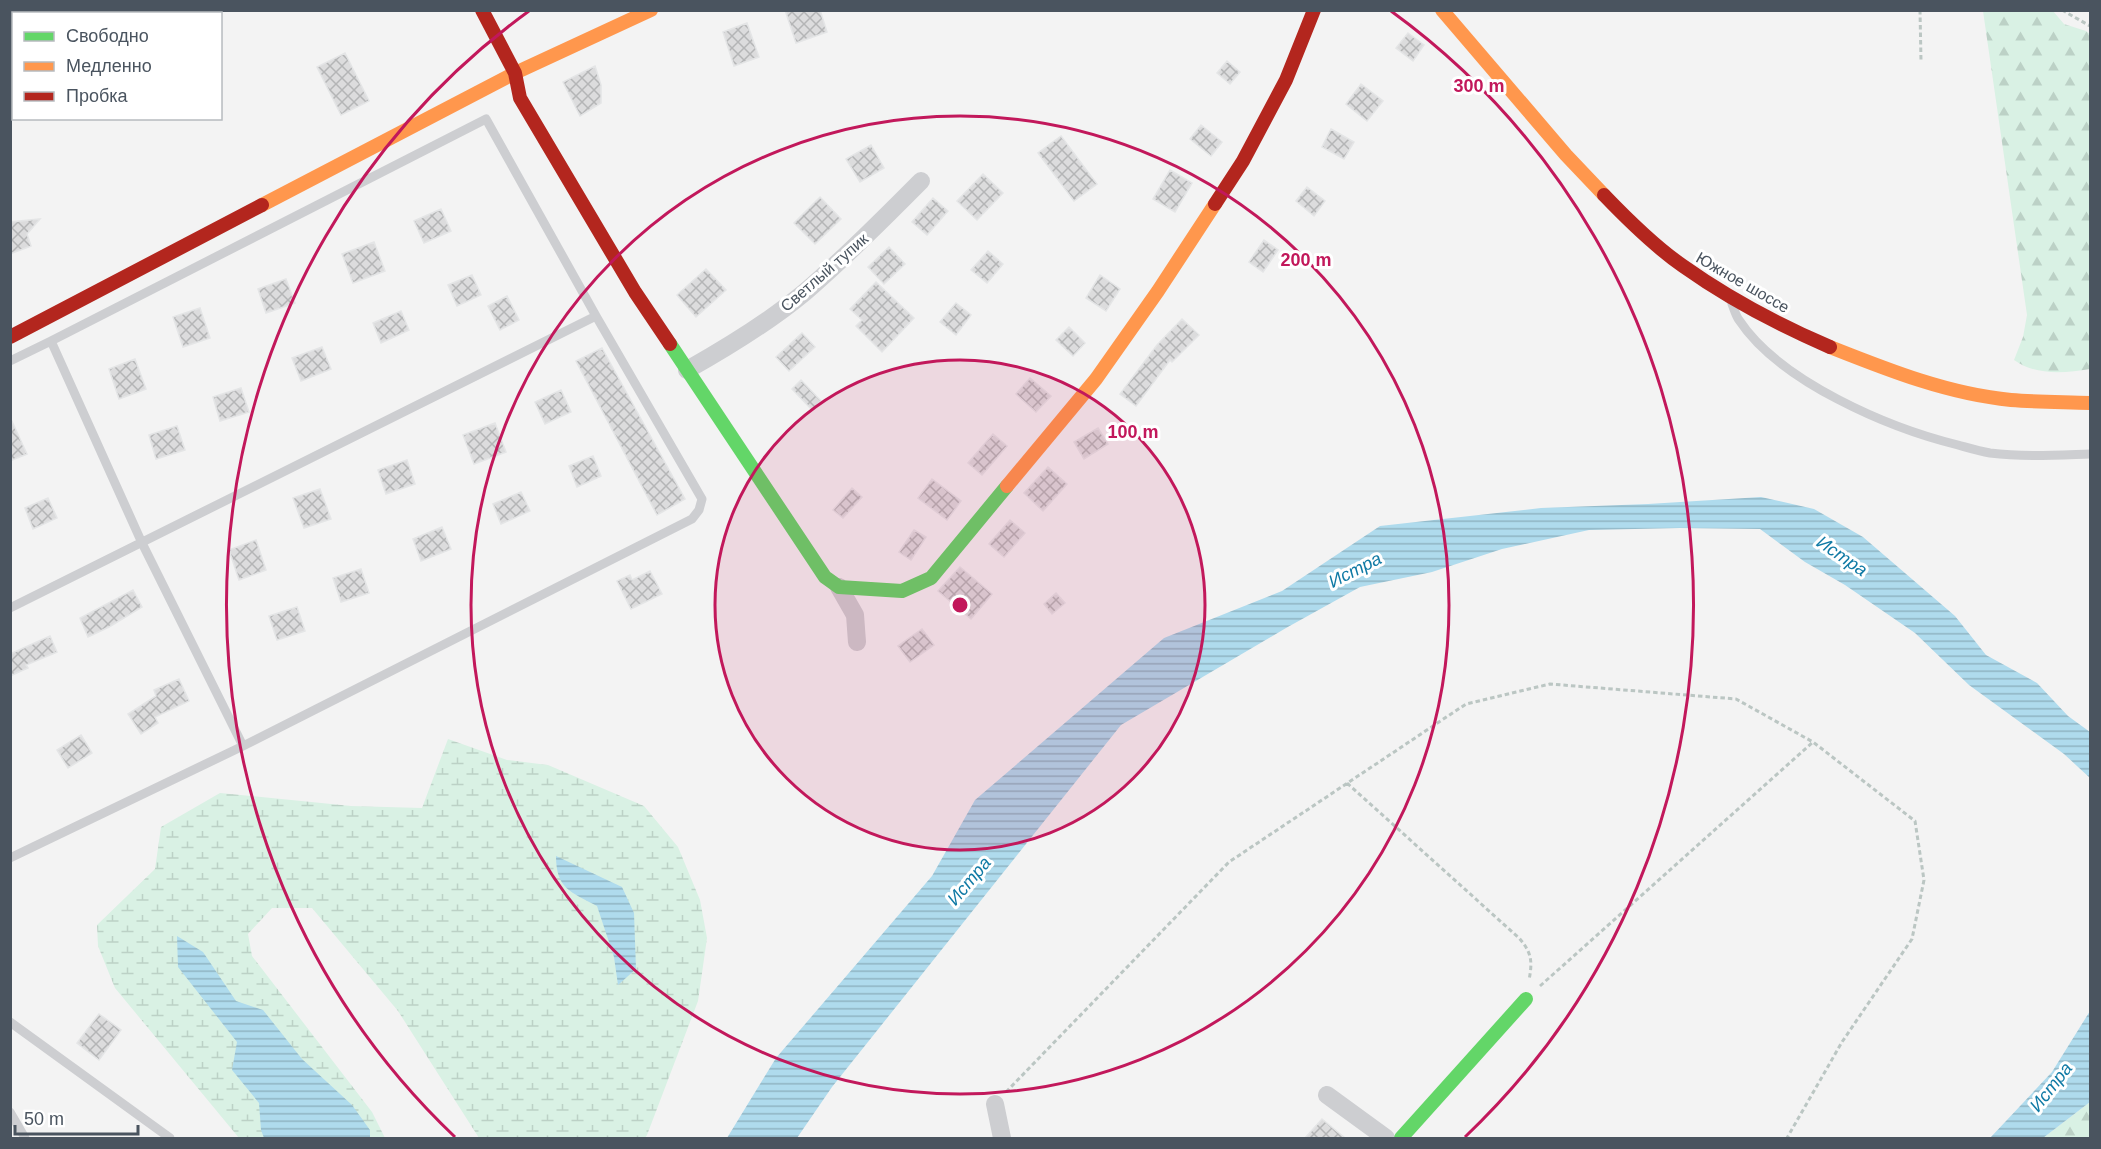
<svg xmlns="http://www.w3.org/2000/svg" width="2101" height="1149" viewBox="0 0 2101 1149" font-family="Helvetica,sans-serif">
	<defs>
		<pattern id="forest-firs" width="22" height="20" patternUnits="userSpaceOnUse" patternTransform="scale(1.5)"><rect width="22" height="20" fill="#d9f1e4"/><path d="M5 1l3.5 6h-7zM16 11l3.5 6h-7z" fill="#bcd1c6"/></pattern>
		<pattern id="wetland-marsh" width="20" height="14" patternUnits="userSpaceOnUse" patternTransform="scale(1.5)"><rect width="20" height="14" fill="#d9f1e4"/><path d="M1 5h8M5 5V1M11 12h8M15 12V8" fill="none" stroke="#bcd1c6"/></pattern>
		<pattern id="water-rules" width="6" height="5" patternUnits="userSpaceOnUse" patternTransform="scale(1.5)"><rect width="6" height="5" fill="#afdbed"/><path d="M0 2.5h6" fill="none" stroke="#90b4c3"/></pattern>
		<pattern id="building-cross-hatch" width="8" height="8" patternUnits="userSpaceOnUse" patternTransform="scale(1.5)"><rect width="8" height="8" fill="#dcdcdd"/><path d="M0 0l8 8M0 8l8-8" fill="none" stroke="#b4b5b6"/></pattern>
	</defs>
	<rect width="100%" height="100%" fill="#f3f3f3"/>
	<!-- forest -->
	<path fill="url(#forest-firs)" d="M1983,11H2053L2064,24L2086,31L2090,34V369C2065,373 2036,376 2014,360L2023,337L2027,315Z
		M2090,1102V1138H2043Z"/>
	<!-- wetland -->
	<path fill="url(#wetland-marsh)" d="M448,739L507,760L548,765L644,806L678,847L700,900L707,938L698,1001L647,1135L645,1138H479L398,1011L312,908H272L248,934L252,956L372,1112L385,1138H239L115,988L98,946L97,925L155,869L161,827L220,793L351,806L422,808Z"/>
	<!-- water -->
	<path fill="url(#water-rules)" d="M1761,497L1814,509L1863,537L1955,616L1986,655L2037,683L2068,716L2090,732V778L2064,754L1969,685L1915,633L1845,585L1805,562L1760,529L1680,528L1589,530L1502,549L1432,572L1360,587L1286,628L1121,725L832,1087L797,1138H727L776,1058L932,876L975,800L1164,638L1282,591L1380,526L1541,508L1648,504Z
		M556,856L622,887L634,913L636,969L618,985L614,957L597,906C571,892 556,889 556,856Z
		M177,936L203,952L236,1001L263,1010L302,1059L352,1105L370,1130V1138H264L261,1130L259,1103L232,1070L237,1042L178,967Z
		M2090,1011V1102L2043,1138H1990L2052,1072Z"/>
	<!-- building -->
	<path fill="url(#building-cross-hatch)" stroke="#e4e5e6" stroke-width="1.5" d="M785,10H820L827,32L796,43Z
		M747,23L759,57L734,66L723,32Z
		M1408,33L1424,45L1413,61L1396,48Z
		M345,53L369,101L341,115L317,67Z
		M1227,61L1240,72L1230,84L1217,73Z
		M595,66L601,85V103L580,116L563,82Z
		M1361,84L1383,101L1367,121L1346,104Z
		M1201,125L1222,142L1211,156L1190,139Z
		M1331,129L1354,142L1344,159L1322,147Z
		M1061,136L1097,184L1074,201L1038,153Z
		M871,145L884,168L860,182L846,159Z
		M1170,170L1192,183L1175,212L1153,199Z
		M983,174L1003,193L977,220L957,201Z
		M1307,187L1325,201L1314,216L1296,201Z
		M820,197L841,219L815,244L794,223Z
		M933,198L948,211L927,235L912,222Z
		M441,209L451,231L424,243L414,221Z
		M40,219L27,234L31,246L10,254V222Z
		M1264,240L1278,250L1263,272L1249,262Z
		M374,242L385,271L353,283L342,254Z
		M889,247L905,264L884,284L868,267Z
		M988,251L1003,264L987,283L971,270Z
		M706,269L726,290L696,317L677,295Z
		M472,275L481,295L457,306L448,285Z
		M1100,275L1120,289L1106,311L1086,298Z
		M286,279L295,303L266,313L258,289Z
		M876,282L914,318L882,352L856,326L862,320L850,309Z
		M507,296L519,320L500,330L488,306Z
		M956,303L971,315L956,335L940,322Z
		M200,308L210,338L183,347L173,317Z
		M401,311L409,330L381,343L373,323Z
		M1182,319L1199,335L1172,362L1170,360L1136,406L1120,394L1157,345Z
		M1069,327L1085,343L1073,356L1056,340Z
		M802,333L815,347L789,371L776,357Z
		M322,347L331,369L301,381L292,358Z
		M602,348L685,499L657,515L576,361Z
		M135,359L146,389L119,399L109,369Z
		M1030,378L1051,396L1036,412L1016,394Z
		M801,380L821,401L812,410L792,389Z
		M241,388L249,412L220,421L213,397Z
		M561,390L571,412L545,424L535,402Z
		M10,417L27,454L10,461Z
		M495,423L506,452L474,464L463,435Z
		M177,426L185,450L156,459L149,435Z
		M1098,428L1108,444L1084,459L1074,442Z
		M993,434L1007,446L982,475L968,463Z
		M593,456L601,476L577,487L569,466Z
		M407,460L415,484L386,494L378,470Z
		M1048,467L1067,484L1043,511L1024,493Z
		M932,479L961,501L947,520L918,498Z
		M852,488L862,497L843,518L833,510Z
		M320,489L331,519L304,528L293,498Z
		M521,492L530,511L501,524L493,504Z
		M48,498L57,518L33,529L25,508Z
		M1010,520L1025,533L1004,557L989,544Z
		M442,527L451,549L421,561L413,539Z
		M914,530L926,537L911,560L899,552Z
		M256,540L266,570L239,580L229,550Z
		M960,567L992,594L971,619L938,591Z
		M361,569L369,593L341,602L333,578Z
		M650,571L662,594L631,609L617,581L630,575L632,580Z
		M133,590L142,607L109,627L88,637L80,618Z
		M1056,593L1065,603L1052,614L1044,604Z
		M297,607L305,631L277,640L269,616Z
		M922,629L934,645L910,662L898,646Z
		M50,636L57,652L26,665L28,668L10,676V654Z
		M179,679L189,701L155,717L158,723L141,734L128,714L156,696L154,690Z
		M81,735L92,753L68,768L57,750Z
		M99,1014L121,1030L99,1060L77,1043Z
		M1322,1119L1345,1138H1305Z"/>
	<g fill="none" stroke-linecap="round" stroke-linejoin="round">
		<!-- path -->
		<path stroke="#bbc6c3" stroke-width="3" stroke-dasharray="4.5 3" stroke-linecap="butt" d="M1920,10L1921,61
			M2062,10L2090,26
			M1347,783L1519,938C1531,952 1533,960 1529,980
			M1540,986L1813,742
			M1006,1092L1229,862L1466,704L1550,684L1736,699L1813,742L1915,821L1924,880L1912,939L1842,1042L1787,1138"/>
		<!-- lane -->
		<path stroke="#cdced1" stroke-width="9" d="M1732,304C1734,309 1736,316 1739,320C1780,382 1889,428 1958,445C1969,448 1979,451 1990,453C2023,457 2057,455 2090,454
			M10,361L51,341L142,543L243,746
			M10,608L596,316L486,119L51,341
			M10,858L243,746L692,519L699,510L702,499L596,316
			M10,1022L170,1138
			M10,1112L25,1138"/>
		<!-- street -->
		<path stroke="#cdced1" stroke-width="18" d="M121,14L127,10
			M10,68L14,66
			M687,370C728,347 769,322 805,292C846,257 883,219 921,181
			M839,587L855,615L857,642
			M1327,1095L1386,1138
			M995,1104L1002,1138"/>
		<!-- fast -->
		<path stroke="#63d668" stroke-width="14" d="M670,344L825,577L839,587L902,591L931,578L1007,486
			M1401,1138L1526,999"/>
		<!-- slow -->
		<path stroke="#ff974d" stroke-width="14" d="M1442,10L1566,155L1604,195
			M262,205L515,73L651,10
			M1830,347C1888,370 1948,394 2011,400C2037,402 2064,402 2090,403
			M1007,486L1096,379L1158,291L1215,204"/>
		<!-- jam -->
		<path stroke="#b3261e" stroke-width="14" d="M482,10L515,73L520,98L635,292L670,344
			M1604,195C1628,220 1654,246 1683,266C1728,298 1779,325 1830,347
			M1215,204L1243,161L1286,80L1314,10
			M10,337L262,205"/>
	</g>
	<!-- distance rings -->
	<circle cx="960" cy="605" r="245" fill="#c2185b" fill-opacity=".12"/>
	<g fill="none" stroke="#c2185b" stroke-width="3">
		<circle cx="960" cy="605" r="245"/>
		<circle cx="960" cy="605" r="489"/>
		<path d="M455 1137A734 734 0 0 1 529 11M1391 11A734 734 0 0 1 1465 1137"/>
	</g>
	<g text-anchor="middle" stroke-width="6" stroke-linejoin="round" paint-order="stroke">
		<!-- street labels -->
		<g font-size="16" fill="#4a545f" stroke="#fff">
			<text transform="translate(824 272) rotate(-41)" y="6">Светлый тупик</text>
			<text transform="translate(1743 282) rotate(30)" y="6">Южное шоссе</text>
		</g>
		<!-- water labels -->
		<g font-size="18" font-style="italic" fill="#107aa5" stroke="#fff">
			<text transform="translate(1842 556) rotate(34)" y="6">Истра</text>
			<text transform="translate(1355 570) rotate(-27)" y="6">Истра</text>
			<text transform="translate(969 881) rotate(-50)" y="6">Истра</text>
			<text transform="translate(2051 1087) rotate(-52)" y="6">Истра</text>
		</g>
	</g>
	<circle cx="960" cy="605" r="9" fill="#c2185b" stroke="#fff" stroke-width="3"/>
	<g font-size="18" text-anchor="middle" font-weight="bold" fill="#c2185b" stroke="#fff" stroke-width="6" stroke-linejoin="round" paint-order="stroke">
		<text x="1479" y="92">300 m</text>
		<text x="1306" y="266">200 m</text>
		<text x="1133" y="438">100 m</text>
	</g>
	<!-- border -->
	<rect width="2101" height="1149" fill="none" stroke="#4a545f" stroke-width="24"/>
	<!-- legend -->
	<rect x="12" y="12" width="210" height="108" fill="#ffffff" stroke="#b7bbbf" stroke-width="1.5"/>
	<rect x="24" y="32" width="30" height="9" fill="#63d668" stroke="#b7bbbf" stroke-width="1.5"/>
	<text x="66" y="42" font-size="18" fill="#4a545f">Свободно</text>
	<rect x="24" y="62" width="30" height="9" fill="#ff974d" stroke="#b7bbbf" stroke-width="1.5"/>
	<text x="66" y="72" font-size="18" fill="#4a545f">Медленно</text>
	<rect x="24" y="92" width="30" height="9" fill="#b3261e" stroke="#b7bbbf" stroke-width="1.5"/>
	<text x="66" y="102" font-size="18" fill="#4a545f">Пробка</text>
	<!-- scale -->
	<path d="M15 1125v9h123v-9" fill="none" stroke="#4a545f" stroke-width="3"/>
	<text x="24" y="1125" font-size="18" fill="#4a545f" stroke="#ffffff" stroke-width="4.5" paint-order="stroke">50 m</text>
</svg>
